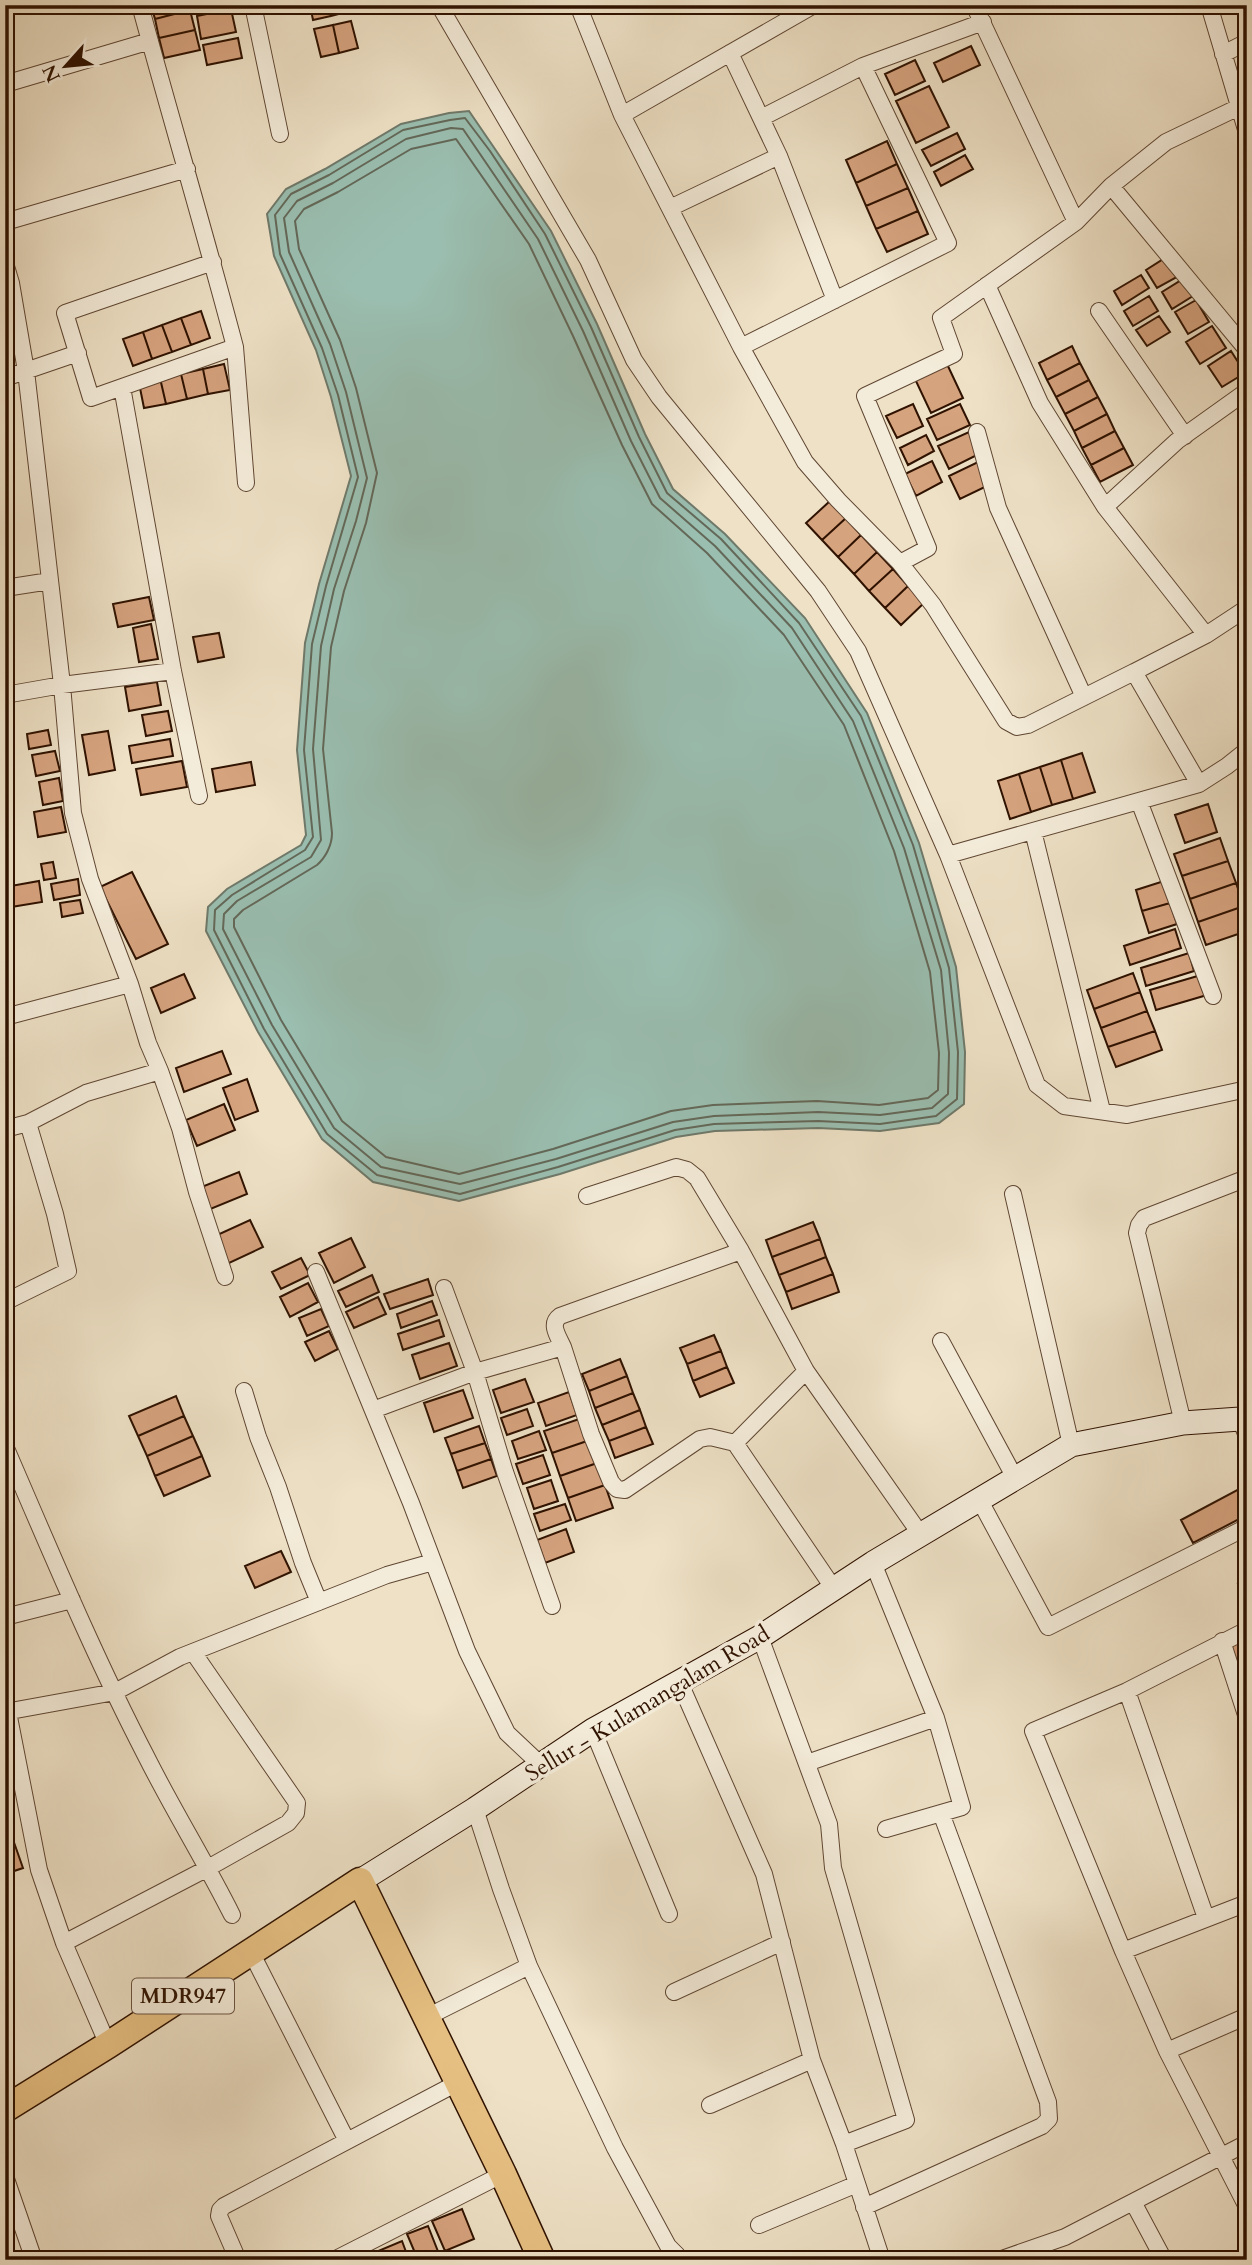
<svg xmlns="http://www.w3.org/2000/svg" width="1252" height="2265" viewBox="0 0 1252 2265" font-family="Cardo,serif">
	<rect width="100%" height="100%" fill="#eee1c6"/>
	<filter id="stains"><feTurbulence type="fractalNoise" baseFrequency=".00286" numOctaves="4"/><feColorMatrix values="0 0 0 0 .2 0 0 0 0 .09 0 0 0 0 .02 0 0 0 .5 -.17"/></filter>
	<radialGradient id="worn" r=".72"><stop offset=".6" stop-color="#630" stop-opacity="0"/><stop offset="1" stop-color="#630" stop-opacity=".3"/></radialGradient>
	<!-- water -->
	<path fill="#9abeb0" stroke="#6f796a" stroke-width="2" d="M469,111L551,231L597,324L645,434L673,489L725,534L805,618L867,713L919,843L956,967L965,1052L964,1104L939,1123L880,1131L818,1128L715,1131L676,1137L560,1174L459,1201L373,1182L322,1139L258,1032L206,931L208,907L227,889L301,845L306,835L297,750L305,643L319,584L351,476L331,397L316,350L274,256L267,214L286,189L325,169L401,124L449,113Z"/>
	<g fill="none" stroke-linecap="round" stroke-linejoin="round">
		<!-- shore -->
		<path stroke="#646858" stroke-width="2" d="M465,118L490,151L545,234L591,327L639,437L667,493L721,539L799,623L861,716L913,845L949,968L958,1052L957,1099L936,1116L880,1124L818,1121L714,1124L675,1130L558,1167L460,1194L377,1175L327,1134L264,1029L214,930L215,910L232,895L305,850L313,837L304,750L312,644L326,586L358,477L338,395L322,348L280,254L275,215L291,194L329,175L403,130L450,120Z
			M451,128L463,129L538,239L583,331L631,441L660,498L715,546L792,628L853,721L904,848L941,970L949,1053L948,1094L932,1108L880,1115L818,1112L714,1116L673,1122L556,1159L460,1184L381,1167L334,1128L272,1025L223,929L224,914L237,901L311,857L321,840L313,749L321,646L334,589L356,521L367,478L346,392L330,344L289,252L284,218L297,201L333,183L406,139Z
			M456,139L529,244L573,336L622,445L652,504L707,553L784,635L844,725L894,851L930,972L939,1053L938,1090L928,1098L879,1105L817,1101L713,1105L671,1111L553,1149L459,1174L386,1157L342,1121L281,1020L234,927V919L243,910L317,865C326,857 332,845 332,833L323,749L331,647L344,591L366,523L377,473L356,388L340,340L299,249L295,221L304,209L338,192L411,149Z"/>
	</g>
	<!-- building -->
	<path fill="#d6a37f" stroke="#2f1200" stroke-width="2" d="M151,5H189L190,10L155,19Z
		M310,5H329L331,16L313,20Z
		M329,5H348L350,11L331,16Z
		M231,9L236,32L201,39L197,16Z
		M190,10L195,30L159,38L155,19Z
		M351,21L358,48L339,53L333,25Z
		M333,25L339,53L321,57L314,29Z
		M195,30L200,50L164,58L159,38Z
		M238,38L242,58L207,65L203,45Z
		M971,46L980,65L943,82L934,63Z
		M915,60L925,81L895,95L885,74Z
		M929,86L949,127L916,143L896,101Z
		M957,133L965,149L931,166L922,150Z
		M887,141L897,164L856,183L846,160Z
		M965,155L973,169L941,186L934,172Z
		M897,164L908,188L866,206L856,183Z
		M908,188L918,211L876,229L866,206Z
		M918,211L928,234L887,252L876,229Z
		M1165,258L1177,277L1157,288L1146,270Z
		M1141,275L1149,288L1122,305L1114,291Z
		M1183,279L1193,296L1172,309L1162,292Z
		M1149,296L1158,311L1133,326L1124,311Z
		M1196,300L1209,322L1188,334L1175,312Z
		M201,311L210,338L191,345L181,318Z
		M1159,316L1170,332L1147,346L1136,330Z
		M181,318L191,345L172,352L162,325Z
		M162,325L172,352L152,359L143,332Z
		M1212,326L1226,348L1200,364L1186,342Z
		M143,332L152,359L133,366L123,339Z
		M1072,346L1080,363L1047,380L1039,363Z
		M1231,351L1245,373L1222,387L1208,366Z
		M1080,363L1089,380L1056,397L1047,380Z
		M224,364L230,390L208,394L203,369Z
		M947,364L963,398L931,413L915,379Z
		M203,369L208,394L187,399L181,374Z
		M181,374L187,399L166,404L160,378Z
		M160,378L166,404L144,408L139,383Z
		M1089,380L1098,397L1065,414L1056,397Z
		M1098,397L1107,414L1074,431L1065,414Z
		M913,404L923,426L897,438L886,416Z
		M960,404L970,425L937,440L927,419Z
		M1107,414L1115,431L1082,448L1074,431Z
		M1115,431L1124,448L1091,465L1082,448Z
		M969,432L979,454L949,469L938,446Z
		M926,435L934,451L908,465L900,448Z
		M1124,448L1133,465L1100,482L1091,465Z
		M932,461L942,482L916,496L905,474Z
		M978,462L989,485L960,499L949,476Z
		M830,501L846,518L822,540L806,523Z
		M846,518L861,535L838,557L822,540Z
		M861,535L877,552L854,574L838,557Z
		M877,552L893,569L869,591L854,574Z
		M893,569L908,586L885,608L869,591Z
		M908,586L924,603L901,625L885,608Z
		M149,597L154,620L118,627L113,604Z
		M151,624L158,659L139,662L133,628Z
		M219,633L224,657L198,662L193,637Z
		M157,682L161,705L129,711L125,687Z
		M168,711L172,731L146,736L142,715Z
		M48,730L51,745L29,749L27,734Z
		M108,731L115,770L89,775L82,735Z
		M170,739L173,756L132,763L129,746Z
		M55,751L60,771L36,776L32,755Z
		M1082,753L1095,792L1073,799L1061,760Z
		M1061,760L1073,799L1052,805L1040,767Z
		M182,761L187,787L141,795L136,769Z
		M251,762L255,785L216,792L212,769Z
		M1040,767L1052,805L1031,812L1019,774Z
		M1019,774L1031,812L1010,819L998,781Z
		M59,778L63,801L43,805L39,782Z
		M1208,804L1217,832L1185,843L1175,815Z
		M61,807L66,832L38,837L34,812Z
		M1220,838L1228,861L1182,876L1174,854Z
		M1228,861L1236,883L1190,899L1182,876Z
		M53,862L56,878L44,880L41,864Z
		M132,872L168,944L136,959L100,887Z
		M78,879L80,895L54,900L51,884Z
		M39,881L42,902L5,908V887Z
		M1164,881L1170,903L1142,911L1136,890Z
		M1236,883L1244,906L1198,922L1190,899Z
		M80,900L83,913L62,917L60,903Z
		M1170,903L1177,924L1149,933L1142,911Z
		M1244,906L1247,914V931L1206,945L1198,922Z
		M1175,929L1181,948L1130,965L1124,946Z
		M1189,953L1194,971L1146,986L1141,968Z
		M1133,973L1140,992L1094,1009L1087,990Z
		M184,974L195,998L161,1013L151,988Z
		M1201,975L1207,995L1156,1010L1150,990Z
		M1140,992L1147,1011L1101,1028L1094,1009Z
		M1147,1011L1155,1031L1108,1047L1101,1028Z
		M1155,1031L1162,1050L1116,1067L1108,1047Z
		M222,1051L231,1074L184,1092L176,1068Z
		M247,1079L258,1111L235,1120L223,1088Z
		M224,1104L235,1130L197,1146L186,1120Z
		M239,1172L247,1194L208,1210L199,1188Z
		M250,1220L263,1247L227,1264L215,1236Z
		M813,1222L820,1239L772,1257L766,1240Z
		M351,1238L365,1267L334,1283L319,1253Z
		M820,1239L826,1257L779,1275L772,1257Z
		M826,1257L833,1274L786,1292L779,1275Z
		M301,1258L310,1275L281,1289L272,1272Z
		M833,1274L839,1292L792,1309L786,1292Z
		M372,1275L379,1292L346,1307L338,1291Z
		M428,1279L433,1295L390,1309L384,1294Z
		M308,1283L318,1302L290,1317L280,1297Z
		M378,1297L386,1314L354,1328L346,1312Z
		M432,1301L437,1315L401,1328L397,1314Z
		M321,1309L329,1326L307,1336L299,1318Z
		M439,1320L444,1336L403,1350L398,1334Z
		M329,1331L338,1349L315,1361L305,1342Z
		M714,1335L721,1351L687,1364L680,1348Z
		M449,1343L457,1366L420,1379L412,1355Z
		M721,1351L727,1367L693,1381L687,1364Z
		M620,1359L627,1376L589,1391L582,1374Z
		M727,1367L734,1383L700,1397L693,1381Z
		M627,1376L633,1393L595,1408L589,1391Z
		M525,1379L534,1402L501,1413L493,1390Z
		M463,1390L473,1418L434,1432L424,1403Z
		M569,1392L577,1415L546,1426L538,1403Z
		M633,1393L640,1410L602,1425L595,1408Z
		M176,1396L184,1416L138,1436L129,1416Z
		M527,1409L533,1426L507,1435L501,1418Z
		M640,1410L646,1427L609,1441L602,1425Z
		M184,1416L193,1436L147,1456L138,1436Z
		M582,1418L590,1440L552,1453L544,1431Z
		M479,1426L485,1443L451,1454L445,1438Z
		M646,1427L653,1444L615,1458L609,1441Z
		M539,1431L546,1450L518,1459L512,1441Z
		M193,1436L202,1456L155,1476L147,1456Z
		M590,1440L597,1463L560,1476L552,1453Z
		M485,1443L491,1459L457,1471L451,1454Z
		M543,1455L550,1475L523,1484L516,1464Z
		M202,1456L210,1476L164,1496L155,1476Z
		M491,1459L497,1476L463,1488L457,1471Z
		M597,1463L605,1485L568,1498L560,1476Z
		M551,1480L558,1501L534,1509L527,1488Z
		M605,1485L613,1508L576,1521L568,1498Z
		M1241,1488L1247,1498V1515L1193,1543L1181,1520Z
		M565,1504L571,1520L540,1531L534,1514Z
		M566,1529L574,1552L545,1563L537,1540Z
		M281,1551L291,1572L255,1588L245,1566Z
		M1247,1580V1602L1238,1584Z
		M1247,1638V1655L1235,1660L1230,1645Z
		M1247,1660V1684H1246L1239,1663Z
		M10,1831L23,1868L5,1874V1833Z
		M462,2209L474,2239L445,2251L432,2221Z
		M428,2226L439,2254L425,2260H418L407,2234Z
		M402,2241L409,2260H373L371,2254Z"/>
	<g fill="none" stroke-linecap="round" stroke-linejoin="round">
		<!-- street casing -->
		<g stroke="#5f4632" stroke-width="18">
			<path id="street" d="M140,5C171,119 205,233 235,347L91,398L65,313L213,262
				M253,5L280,134
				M439,5L588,260L634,360L659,397L818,591L858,651L948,855
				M578,5L622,115
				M814,5L622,115L741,347L948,243L863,66L983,22
				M974,5L1076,222L1111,186L1247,350
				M1209,5L1247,133
				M730,53L779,156L835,300
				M1223,54L1247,42
				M5,84L150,41
				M761,118L863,66
				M1111,186L1166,142L1239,107
				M670,208L779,156
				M5,222L187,169
				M5,263L11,283L26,371L62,685L5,695
				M987,285L1040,403L1105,507L1206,635
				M1099,311L1185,436
				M235,347L246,483
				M741,347L805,462L838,500L900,563L933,605L1006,721L1017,727L1028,725L1134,672
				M5,378L78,353
				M122,387L173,671L199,796
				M977,432L998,508L1084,697
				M1105,507L1177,441L1247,391
				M900,563L928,548L865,396L954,354L941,318L1076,222
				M5,588L50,581
				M1247,608L1206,635L1134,672L1199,784L1227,766L1247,750
				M1199,784L948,855L1037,1085L1064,1106L1127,1115L1247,1089
				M1139,801L1213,996
				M1033,831L1102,1111
				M130,984L148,1043L160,1071L180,1128L197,1192L225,1277
				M5,1017L130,984L90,879L73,813L62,685L173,671
				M5,1129L28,1123
				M1013,1194L1071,1445
				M587,1196L676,1167L687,1170L697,1178L741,1251L806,1371L921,1535
				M316,1272L411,1503L467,1651L507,1733L541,1765
				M444,1288L475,1372L505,1472L552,1606
				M5,1302L68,1271L55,1214L28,1123L86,1093L160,1071
				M941,1341L1015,1478
				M563,1347C558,1336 549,1324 560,1316L741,1251
				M806,1371L735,1443L834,1589
				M244,1391L258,1437L278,1487L303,1563L319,1602
				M373,1410L475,1372L563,1347L591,1434L611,1482L617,1489L625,1490L700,1439L710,1437L735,1443
				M1240,1419L1247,1436
				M1183,1423L1137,1233L1139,1225L1144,1218L1247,1178
				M5,1446C50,1550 94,1656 146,1756C173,1810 205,1861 232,1915
				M979,1499L1048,1627L1247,1527
				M873,1563L936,1718L962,1807L886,1829
				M5,1617L72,1600
				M1247,1630L1127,1691L1033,1731L1123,1951L1247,1903
				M760,1637L829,1824L833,1868L906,2120L844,2144L882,2260
				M1222,1641L1247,1718
				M679,1681L764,1874L812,2060L844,2144
				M1127,1691L1206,1918
				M5,1712L115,1692L180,1657L387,1575L433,1562
				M8,1712L39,1870L64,1943L108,2045
				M593,1730L669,1914
				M807,1763L936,1718
				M475,1809L501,1889L529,1966
				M64,1943L208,1868L288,1823L296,1813L297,1803L193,1652
				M1123,1951L1167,2051L1247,2207
				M251,1952L347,2141
				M674,1992L782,1942
				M427,2017L529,1966L615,2148L668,2246L677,2255
				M1167,2051L1247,2016
				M710,2105L812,2060
				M5,2176L34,2260
				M1133,2202L1164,2260
				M864,2207L1042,2126L1049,2119L1048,2102L941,1813
				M759,2225L857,2184
				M238,2260L219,2216L220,2210L224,2206L459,2082
				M334,2260L503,2174
				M999,2260L1065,2237L1247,2143"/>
		</g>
		<!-- secondary casing -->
		<g stroke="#2f1200" stroke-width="25">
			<path id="secondary" d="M360,1881L475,1809L593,1730L760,1637L873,1563L1071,1445L1183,1423L1240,1419L1247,1416"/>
		</g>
		<!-- primary casing -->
		<g stroke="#2f1200" stroke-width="29">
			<path id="primary" d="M5,2109L108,2045L360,1881L503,2174L542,2260"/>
		</g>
		<!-- street -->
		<use href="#street" stroke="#f4ecda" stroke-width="16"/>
		<!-- secondary -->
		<use href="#secondary" stroke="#f4ecda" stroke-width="23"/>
		<!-- primary -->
		<use href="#primary" stroke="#e7c083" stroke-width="26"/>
	</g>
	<g text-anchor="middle" stroke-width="7" stroke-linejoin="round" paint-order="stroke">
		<!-- shield labels -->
		<rect fill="#f4ecda" stroke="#6a5341" stroke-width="2" x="132" y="1978.5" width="102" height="35" rx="5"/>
		<g font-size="21" font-weight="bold" fill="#2f1200">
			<text x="183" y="2003">MDR947</text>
		</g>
		<!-- street labels -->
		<g font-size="23" fill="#2f1200" stroke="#f4ecda">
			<text transform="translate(647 1703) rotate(-31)" y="8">Sellur - Kulamangalam Road</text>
		</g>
	</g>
	<!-- margin -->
	<rect width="1252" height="2265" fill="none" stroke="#eee1c6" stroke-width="28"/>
	<rect x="7" y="7" width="1238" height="2251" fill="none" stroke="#2f1200" stroke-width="3.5"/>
	<rect x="14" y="14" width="1224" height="2237" fill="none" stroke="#2f1200" stroke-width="2"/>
	<!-- north arrow -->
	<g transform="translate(66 66) rotate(243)" stroke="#f4ecda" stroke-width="5" paint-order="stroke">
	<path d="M0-5L12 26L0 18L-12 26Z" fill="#2f1200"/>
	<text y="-10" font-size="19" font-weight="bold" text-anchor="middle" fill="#2f1200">N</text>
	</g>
	<rect width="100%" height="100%" filter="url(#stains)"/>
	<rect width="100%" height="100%" fill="url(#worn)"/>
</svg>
